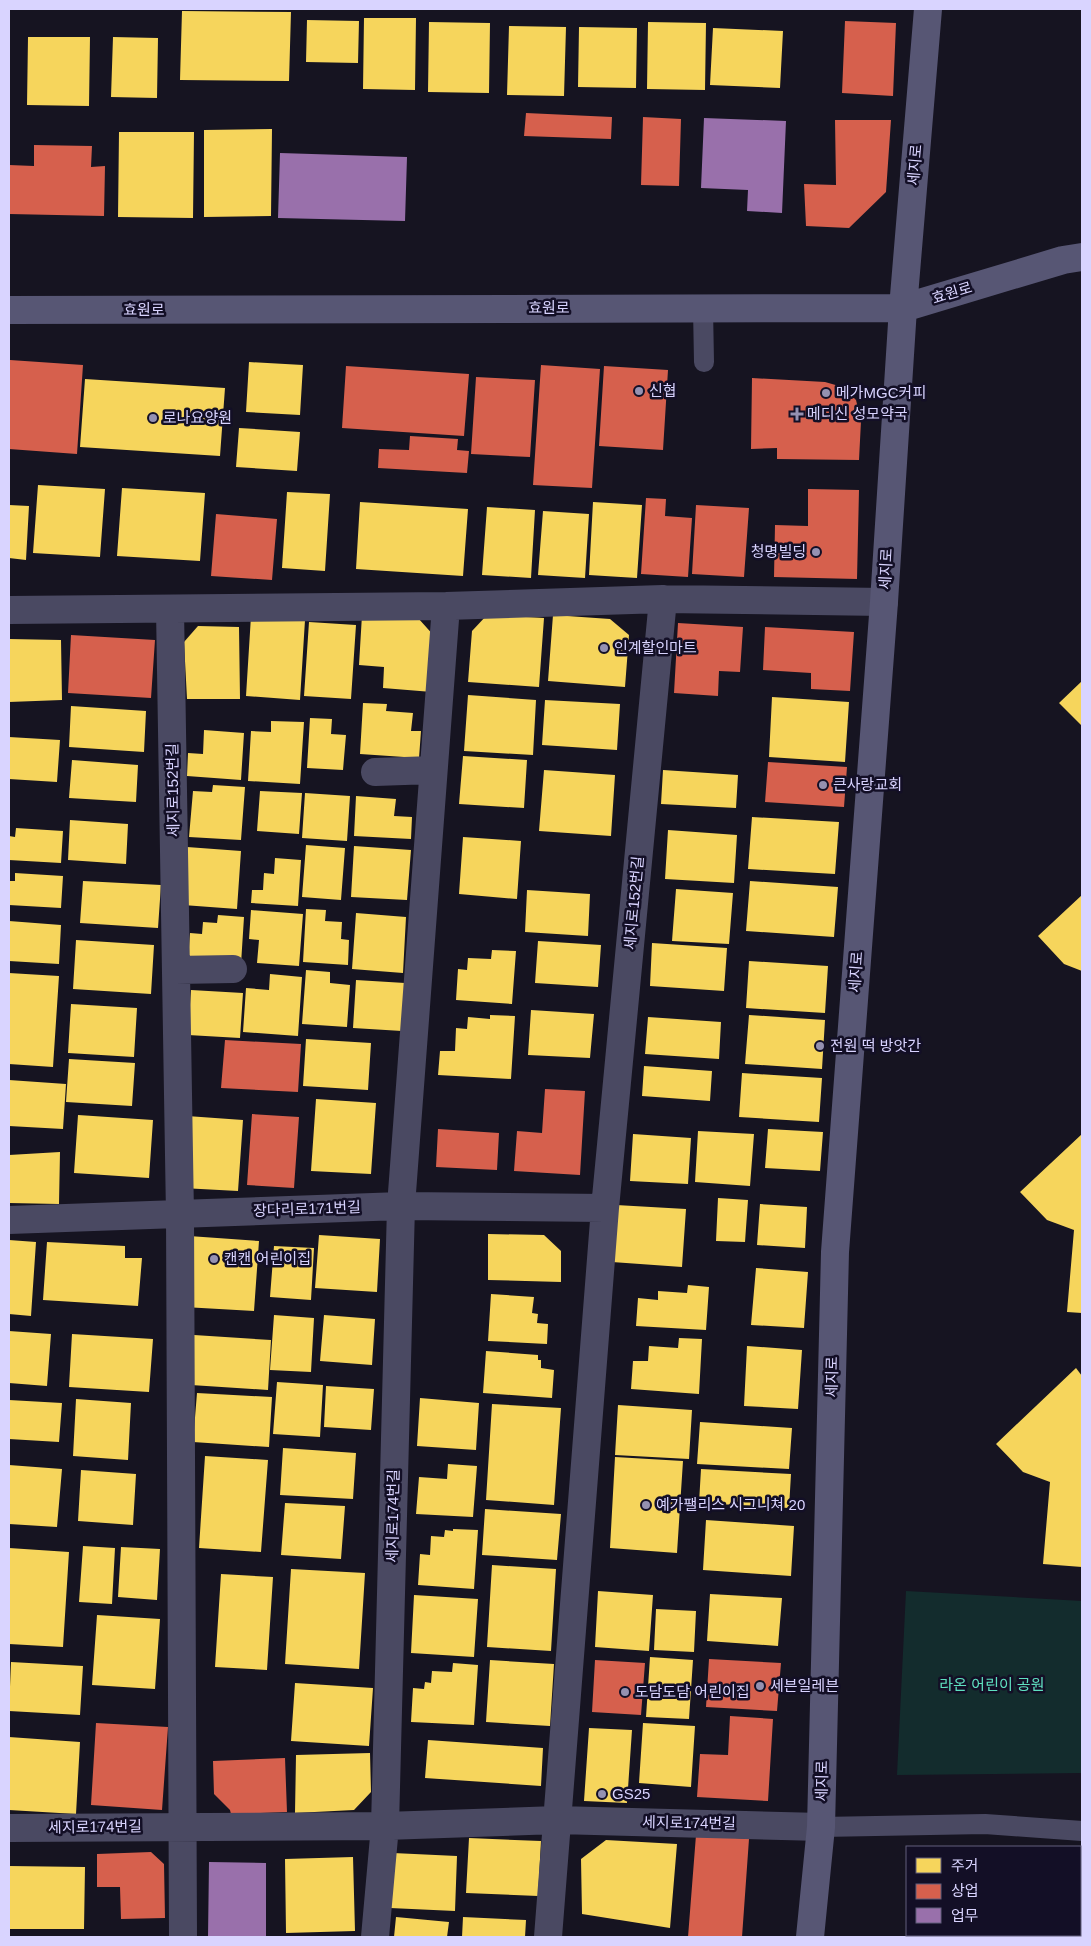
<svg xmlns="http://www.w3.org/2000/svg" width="1091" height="1946" viewBox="0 0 1091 1946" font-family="Arial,'Noto Sans KR',sans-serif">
	<rect width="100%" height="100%" fill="#161421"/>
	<!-- green -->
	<path fill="#132c2d" d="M906,1591L1082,1601V1773L897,1775Z"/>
	<!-- homes -->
	<path fill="#f6d55c" d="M182,11L291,12L289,81L180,80Z
		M364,18H416L415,90L363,89Z
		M307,20L359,21L358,63L306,62Z
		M429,22L490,23L489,93L428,92Z
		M648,22L706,23L705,90L647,89Z
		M509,26L566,27L564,96L507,95Z
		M579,27L637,28L636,88L578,87Z
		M713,28L783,31L780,88L710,85Z
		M28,37H90L89,106L27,105Z
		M113,37L158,38L157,98L111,97Z
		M272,129L271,216L204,217V130Z
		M119,132H194L193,218L118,217Z
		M249,362L303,365L300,415L246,412Z
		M85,379L225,388L220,456L80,447Z
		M239,428L300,432L297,471L236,467Z
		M38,485L105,489L100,557L33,553Z
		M122,488L205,493L200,561L117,556Z
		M287,492L330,494L325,571L282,568Z
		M360,502L468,509L463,576L356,569Z
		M593,502L642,505L637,578L589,575Z
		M9,505L29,506L26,560L9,558Z
		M487,507L535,510L531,578L482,575Z
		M543,511L589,514L585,578L538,575Z
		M362,615L418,618L436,638L432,692L383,688L384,667L359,665Z
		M487,615L544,618L539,687L468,682L472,631Z
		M553,615L610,619L629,635L625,687L548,681Z
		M251,616L305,620L300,700L246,696Z
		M309,622L356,625L351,699L304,696Z
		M198,626L239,627L240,699H187L184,642Z
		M9,639L61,640L62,700L9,702Z
		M1082,681V726L1059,703Z
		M468,695L536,700L533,755L464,751Z
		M772,697L849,702L845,762L769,757Z
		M545,700L620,704L617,750L542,745Z
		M363,703L387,704L386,711L413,713L411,731H421L419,758L360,754Z
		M71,706L146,711L144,752L69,747Z
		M310,718L332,719L331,734L346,735L343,770L307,768Z
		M271,721L304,722L300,784L248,781L251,731L271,732Z
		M204,730L244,733L241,780L187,776L188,753L203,754Z
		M9,737L60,740L57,782L9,779Z
		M463,756L527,760L524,808L459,804Z
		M72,760L138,765L136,802L69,798Z
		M544,770L615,775L611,836L539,831Z
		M663,770L738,775L736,808L661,804Z
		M213,785L245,787L241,840L189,837L193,791L212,792Z
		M260,791L302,793L299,834L257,831Z
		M305,793L350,796L347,841L302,838Z
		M356,796L396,799L394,816L412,817L411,839L354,836Z
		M752,817L839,822L835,874L748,869Z
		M70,820L128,824L126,864L68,860Z
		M16,828L63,831L61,863L9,860V836L15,837Z
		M668,830L737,835L734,883L665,879Z
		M463,837L521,841L517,899L459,894Z
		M306,845L345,848L341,900L302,897Z
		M354,846L411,850L407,900L351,897Z
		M187,847L241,851L237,909L183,905Z
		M275,858L301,860L298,906L251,903L252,890H263L264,873L274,874Z
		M15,873L63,876L61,908L9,905V881H15Z
		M83,881L161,885L158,928L80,923Z
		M750,881L838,887L834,937L746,931Z
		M676,889L733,893L729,944L672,941Z
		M527,890L590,894L588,936L525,932Z
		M1082,895V971L1064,964L1038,936Z
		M306,909L326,910L325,921L342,922L341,939L349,940L348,965L303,962Z
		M251,910L303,914L299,966L257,963L259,940L249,939Z
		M356,913L406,917L403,973L352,969Z
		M218,915L244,917L241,964L188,961L190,933L202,934L203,922L217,923Z
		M9,921L61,925L59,964L9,961Z
		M76,940L154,945L151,994L73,989Z
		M538,941L601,945L598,987L535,983Z
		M652,943L727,948L724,991L650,986Z
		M492,950L516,951L512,1004L456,1000L458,969L467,970L468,958L491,959Z
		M749,961L828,966L825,1013L746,1008Z
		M306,970L330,972V983L350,985L347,1027L302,1024Z
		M9,973L59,976L53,1067L9,1064Z
		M270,974L302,977L298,1036L243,1032L246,988L269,990Z
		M356,980L405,983L402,1031L353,1028Z
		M191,990L243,993L240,1038L188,1035Z
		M71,1004L137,1008L134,1057L68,1053Z
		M531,1010L594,1014L590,1058L528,1055Z
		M490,1015L515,1016L511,1079L438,1075L440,1051H455L456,1028L467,1029L468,1017L490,1019Z
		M749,1015L825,1020L822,1069L745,1064Z
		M648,1017L721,1022L719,1059L645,1054Z
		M306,1039L371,1043L368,1090L303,1086Z
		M69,1059L135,1063L132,1106L66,1102Z
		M644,1066L712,1071L710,1101L642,1096Z
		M742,1073L822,1078L819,1122L739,1117Z
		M9,1080L66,1084L63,1129L9,1126Z
		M316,1099L376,1103L371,1174L311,1171Z
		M78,1115L153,1120L149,1178L74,1173Z
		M187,1116L243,1120L238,1191L182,1188Z
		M768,1129L823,1132L820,1171L765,1168Z
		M698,1131L754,1134L750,1186L695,1182Z
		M633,1134L691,1138L688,1184L630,1181Z
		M1082,1134V1313L1067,1312L1074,1230L1047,1220L1020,1192Z
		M60,1152L59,1204L9,1203V1155Z
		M718,1198L748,1200L745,1242L716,1241Z
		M760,1204L807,1207L805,1248L757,1245Z
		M616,1205L686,1209L682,1267L612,1262Z
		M488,1234L544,1235L561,1251V1282L488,1280Z
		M319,1235L380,1239L377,1292L315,1288Z
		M189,1236L259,1241L254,1311L184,1307Z
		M9,1240L36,1242L31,1316L9,1314Z
		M47,1242L125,1246V1258H142L138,1306L43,1300Z
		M274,1246L314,1248L311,1300L270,1297Z
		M756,1268L808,1272L804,1328L751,1325Z
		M688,1285L709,1287L706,1330L636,1326L638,1298L658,1300V1291L687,1293Z
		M491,1294L534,1297L532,1313L538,1314L537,1323L548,1324L547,1344L488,1341Z
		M274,1315L314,1318L311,1372L270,1370Z
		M324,1315L375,1319L372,1365L320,1361Z
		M9,1331L51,1334L47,1386L9,1383Z
		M72,1334L153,1339L149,1392L69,1387Z
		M194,1335L271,1340L268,1390L191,1385Z
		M679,1338L702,1339L699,1394L631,1389L633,1361H648L649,1346L678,1348Z
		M747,1346L802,1350L798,1409L744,1406Z
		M486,1351L538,1355V1360H541V1368L554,1370L552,1398L483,1393Z
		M1076,1368L1082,1376V1567L1043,1564L1050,1482L1023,1472L996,1444Z
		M277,1382L323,1385L320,1437L273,1434Z
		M326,1386L374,1389L371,1430L324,1427Z
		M197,1393L272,1397L269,1447L193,1442Z
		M420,1398L479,1403L476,1450L417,1446Z
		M76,1399L131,1403L128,1460L73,1456Z
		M9,1400L62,1403L59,1442L9,1439Z
		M492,1404L561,1408L554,1505L486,1500Z
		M618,1405L692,1410L689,1459L615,1455Z
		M700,1422L792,1428L789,1469L697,1464Z
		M283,1448L356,1453L353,1499L280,1495Z
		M205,1456L268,1460L261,1552L199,1548Z
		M615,1457L683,1461L677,1553L610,1548Z
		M448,1464L477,1466L473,1517L416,1514L419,1477L447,1479Z
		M9,1465L62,1469L57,1527L9,1524Z
		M701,1469L791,1474L789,1508L699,1503Z
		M81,1470L136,1474L133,1525L78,1521Z
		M285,1503L345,1506L341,1559L281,1555Z
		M485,1509L561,1514L557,1560L482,1555Z
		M706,1520L794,1526L791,1576L703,1570Z
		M453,1529L478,1530L474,1589L418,1585L420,1554L430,1555L431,1536L444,1537L445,1530L453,1531Z
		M83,1546L115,1548L112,1604L79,1602Z
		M121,1547L160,1549L157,1600L118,1597Z
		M9,1548L69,1552L63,1647L9,1644Z
		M492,1565L556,1569L551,1651L487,1647Z
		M291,1569L365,1573L359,1669L285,1664Z
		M221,1574L273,1577L267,1670L215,1667Z
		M598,1591L653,1595L649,1651L595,1647Z
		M710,1594L782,1598L778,1646L707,1641Z
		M414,1595L478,1599L474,1657L411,1653Z
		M656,1609L696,1611L694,1652L654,1650Z
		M97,1615L160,1619L155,1689L92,1685Z
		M650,1657L693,1660L689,1719L646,1717Z
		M490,1660L554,1664L550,1726L486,1722Z
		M11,1662L83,1666L80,1715L9,1711Z
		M453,1663L478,1665L474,1725L411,1722L413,1688L424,1689L425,1682L431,1683L432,1671L452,1672Z
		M295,1683L373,1688L369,1746L291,1741Z
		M643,1723L695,1726L691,1787L639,1783Z
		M589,1728L632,1730L627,1803L584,1801Z
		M9,1737L80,1742L76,1814L9,1810Z
		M428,1740L543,1748L541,1786L425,1778Z
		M370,1753L371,1792L354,1810L295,1813L296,1755Z
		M469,1838L541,1841L538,1896L466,1893Z
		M606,1840L677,1844L670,1928L582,1914L581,1859Z
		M393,1853L457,1856L455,1911L390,1908Z
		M353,1857L355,1931L286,1933L285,1859Z
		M9,1866L85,1867L84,1929H9Z
		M396,1917L449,1922L447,1937H394Z
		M463,1917L526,1920L525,1937H462Z"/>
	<!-- shops -->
	<path fill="#d6604d" d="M845,21L896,23L893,96L842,93Z
		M526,113L612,117L611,139L524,136Z
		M643,117L681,119L679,186L641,185Z
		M835,120H891L886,192L849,228L806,226L804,184L836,185Z
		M34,145L92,146L91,167L105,166L104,216L9,214V165L34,166Z
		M10,360L83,365L77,454L9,449Z
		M541,365L600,369L592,488L533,485Z
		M346,366L469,374L464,436L342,428Z
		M604,366L668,370L663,450L599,446Z
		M476,377L535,380L530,457L471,454Z
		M752,378L825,382L839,386L849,393L856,400L861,421L859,460L777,459V448L751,449Z
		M410,436L458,439L457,450L469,451L467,473L378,468L379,449L409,450Z
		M808,489L859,490L857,579L774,577L775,525L808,526Z
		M646,498L666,499L665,516L692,518L688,577L641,574Z
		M696,505L749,508L744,577L692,574Z
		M216,514L277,519L272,580L211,576Z
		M678,623L743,627L740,672L719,671L718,696L674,693Z
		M765,627L854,632L850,691L811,689V673L763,670Z
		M71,635L155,640L151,698L68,693Z
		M768,762L847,767L844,807L765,802Z
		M225,1040L301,1044L298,1092L221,1088Z
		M545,1089L585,1091L580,1175L514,1171L517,1131L542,1133Z
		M252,1114L299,1117L294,1188L247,1185Z
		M438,1129L499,1133L497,1170L436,1167Z
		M709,1659L781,1663L777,1711L706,1707Z
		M595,1660L645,1663L641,1715L592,1712Z
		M730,1716L773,1719L768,1801L697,1797L700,1754L728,1755Z
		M96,1723L168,1727L162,1810L91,1805Z
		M285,1758L287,1812L231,1814L230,1810L214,1794L213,1761Z
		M696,1835L749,1839L742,1937H688Z
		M151,1852L164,1864L165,1918L121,1919L120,1887H97V1854Z
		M1080,1902H1082V1937H994V1935H1080Z"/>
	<!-- offices -->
	<path fill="#9970ab" d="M704,118L786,121L782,213L747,211L748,190L701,188Z
		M280,153L407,157L405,221L278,218Z
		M209,1862L266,1863V1937H208Z"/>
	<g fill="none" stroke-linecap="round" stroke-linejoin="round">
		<!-- lane -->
		<path stroke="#4a4962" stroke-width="20" d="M703,308L704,362
			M821,1827L985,1824L1082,1831"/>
		<!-- street -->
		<path stroke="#4a4962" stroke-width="28" d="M170,609L180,1215L183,1937
			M9,610L446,606L663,599L884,602
			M375,772L433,770
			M176,970L233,969
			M9,1220L401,1206L605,1208
			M9,1828L385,1826L557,1820L821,1827
			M375,1937L385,1826L401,1206L446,606
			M548,1937L605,1208L663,599"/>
		<!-- secondary -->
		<path stroke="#575674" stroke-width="28" d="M9,310L903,308L1063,260L1082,257
			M810,1937L821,1827L835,1252L884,602L903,308L928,9"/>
	</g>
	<!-- markers -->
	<g fill="#9591b1" stroke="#130f26" stroke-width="2">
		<circle cx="639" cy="391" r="5"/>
		<circle cx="826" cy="393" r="5"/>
		<path d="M794.5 406.5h5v5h5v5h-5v5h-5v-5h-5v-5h5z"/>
		<circle cx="153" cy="418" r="5"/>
		<circle cx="816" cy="552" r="5"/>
		<circle cx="604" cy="648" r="5"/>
		<circle cx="823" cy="785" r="5"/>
		<circle cx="820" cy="1046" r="5"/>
		<circle cx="214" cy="1259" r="5"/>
		<circle cx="646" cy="1505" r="5"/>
		<circle cx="760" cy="1686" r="5"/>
		<circle cx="625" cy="1692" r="5"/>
		<circle cx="602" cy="1794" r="5"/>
	</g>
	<g text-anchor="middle" stroke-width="5" stroke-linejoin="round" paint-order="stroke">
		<!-- street labels -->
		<g font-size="15" fill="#d9d4ff" stroke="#130f26">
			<text transform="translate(915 165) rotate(-85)" y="5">세지로</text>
			<text transform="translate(952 293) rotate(-17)" y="5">효원로</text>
			<text x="549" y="313">효원로</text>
			<text x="144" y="315">효원로</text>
			<text transform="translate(886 569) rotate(-87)" y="5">세지로</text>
			<text transform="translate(173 790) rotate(-91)" y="5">세지로152번길</text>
			<text transform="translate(634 903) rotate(-85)" y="5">세지로152번길</text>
			<text transform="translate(856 972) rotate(-86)" y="5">세지로</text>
			<text transform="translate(307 1209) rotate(-2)" y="5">장다리로171번길</text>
			<text transform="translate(832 1377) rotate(-89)" y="5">세지로</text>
			<text transform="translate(393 1516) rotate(-89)" y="5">세지로174번길</text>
			<text transform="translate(822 1781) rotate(-89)" y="5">세지로</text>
			<text transform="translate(689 1823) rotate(1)" y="5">세지로174번길</text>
			<text transform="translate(95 1827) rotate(-1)" y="5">세지로174번길</text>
		</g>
		<!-- poi labels -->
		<g font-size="15" fill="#d9d4ff" stroke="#130f26" text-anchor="start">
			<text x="649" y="396">신협</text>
			<text x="836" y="398">메가MGC커피</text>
			<text x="807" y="419">메디신 성모약국</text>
			<text x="163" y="423">로나요양원</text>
			<text x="806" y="557" text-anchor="end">청명빌딩</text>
			<text x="614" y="653">인계할인마트</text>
			<text x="833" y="790">큰사랑교회</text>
			<text x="830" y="1051">전원 떡 방앗간</text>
			<text x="224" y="1264">캔캔 어린이집</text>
			<text x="656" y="1510">예가팰리스 시그니쳐 20</text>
			<text x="770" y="1691">세븐일레븐</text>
			<text x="635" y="1697">도담도담 어린이집</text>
			<text x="612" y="1799">GS25</text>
		</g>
		<!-- park labels -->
		<g font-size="15" fill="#5fe0c0" stroke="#130f26">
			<text x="992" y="1690">라온 어린이 공원</text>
		</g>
	</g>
	<!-- border -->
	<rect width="1091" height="1946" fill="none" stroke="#d9d4ff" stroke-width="20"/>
	<!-- legend -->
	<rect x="906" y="1846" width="175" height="90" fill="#130f26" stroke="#625e7d"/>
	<rect x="916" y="1858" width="25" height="15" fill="#f6d55c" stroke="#625e7d"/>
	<text x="951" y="1871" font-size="15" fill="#d9d4ff">주거</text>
	<rect x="916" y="1884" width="25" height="15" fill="#d6604d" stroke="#625e7d"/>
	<text x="951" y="1896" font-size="15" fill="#d9d4ff">상업</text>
	<rect x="916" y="1908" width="25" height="15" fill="#9970ab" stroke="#625e7d"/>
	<text x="951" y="1921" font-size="15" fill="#d9d4ff">업무</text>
</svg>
